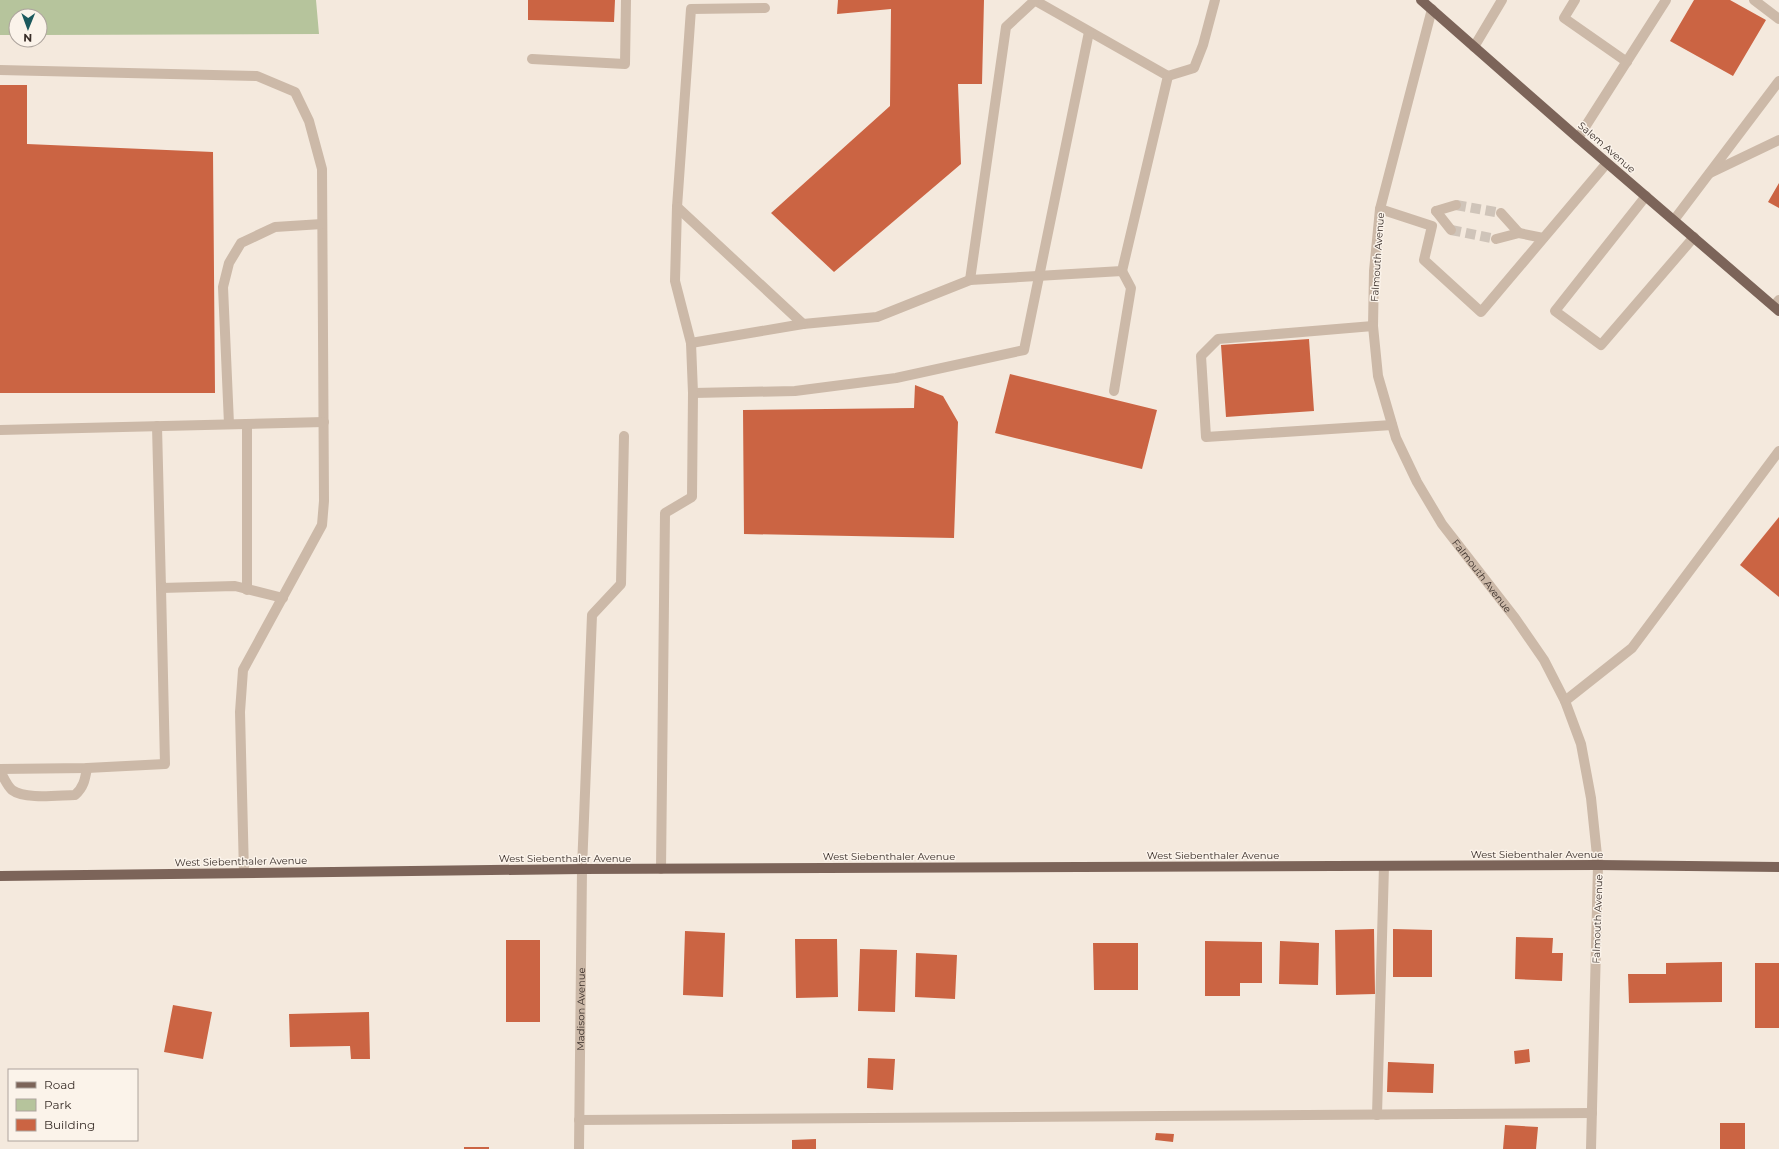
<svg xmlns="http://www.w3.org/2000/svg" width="1779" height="1149" viewBox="0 0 1779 1149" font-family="Montserrat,sans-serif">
	<rect width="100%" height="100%" fill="#f4e9dd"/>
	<!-- green -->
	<path fill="#b6c49c" d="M0,0H316L319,34L40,35V16H16V35H0Z"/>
	<!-- building -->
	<path fill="#cb6443" d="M528,0H615L614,22L528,20Z
		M838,0H984L982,84H958L961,164L834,272L771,213L890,106L891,9L837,14Z
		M1694,0H1730L1766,20L1733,76L1670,41Z
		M0,85H27V144L213,152L215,393H0Z
		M1779,183V208L1768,202Z
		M1309,339L1314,411L1226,417L1221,345Z
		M1010,374L1157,410L1142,469L995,433Z
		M915,385L943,396L958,422L954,538L744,534L743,410L914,408Z
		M1779,517V597L1740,565Z
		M1374,929L1375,994L1336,995L1335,930Z
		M1393,929L1432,930V977H1393Z
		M685,931L725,933L723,997L683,995Z
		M1516,937L1553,938L1552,953H1563L1562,981L1515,979Z
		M795,939H837L838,997L796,998Z
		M506,940H540V1022H506Z
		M1205,941L1262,942V983H1240V996H1205Z
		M1280,941L1319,943L1318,985L1279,984Z
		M1093,943H1138V990H1094Z
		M860,949L897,950L895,1012L858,1011Z
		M916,953L957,955L955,999L915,997Z
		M1722,962V1002L1629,1003L1628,974H1666V963Z
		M1755,963H1779V1028H1755Z
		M173,1005L212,1012L203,1059L164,1052Z
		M369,1012L370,1059H351L350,1046L290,1047L289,1014Z
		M1529,1049L1530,1062L1515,1064L1514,1051Z
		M868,1058L895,1059L893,1090L867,1088Z
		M1388,1062L1434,1064L1433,1093L1387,1092Z
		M1720,1123H1745V1149H1720Z
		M1505,1125L1538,1127L1536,1149H1503Z
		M1156,1133L1174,1134L1173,1142L1155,1140Z
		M816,1139V1149H792V1140Z
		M464,1147H489V1149H464Z"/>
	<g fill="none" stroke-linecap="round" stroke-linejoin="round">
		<!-- minor-tunnel -->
		<path stroke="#cfc4b9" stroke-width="10" stroke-dasharray="10 5" stroke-linecap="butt" d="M1456,205L1501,213
			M1451,230L1496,239"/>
		<!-- minor -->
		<g stroke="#ccb9a8" stroke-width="10">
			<path d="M1575,0L1564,18L1627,62"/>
			<path d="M1754,0L1779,19"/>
			<path d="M765,8L691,9L677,207L675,281L691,343L803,324L877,317L970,280L1122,271L1168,76L1034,0"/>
			<path id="s1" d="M1432,9L1380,209L1374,271L1373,326L1378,376L1396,438L1417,482L1442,524L1515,618L1544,660L1565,701L1581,744L1591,798L1598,865L1591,1149"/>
			<path d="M1474,47L1502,0"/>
			<path d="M532,59L625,64L626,0"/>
			<path d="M0,70L257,76L295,92L309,121L322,169L324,501L322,525L243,670L240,712L244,873"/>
			<path d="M1168,76L1194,68L1203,45L1215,0"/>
			<path d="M1578,138L1666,0"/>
			<path d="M1710,173L1779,140"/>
			<path d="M1646,196L1555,311L1601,345L1694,237"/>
			<path d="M677,207L803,324"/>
			<path d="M1380,209L1432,226L1424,260L1481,312L1607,163"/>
			<path d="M1436,211L1451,230"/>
			<path d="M1436,211L1456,205"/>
			<path d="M1501,213L1519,233"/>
			<path d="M1674,220L1779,81"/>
			<path d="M1496,239L1519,233L1543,238"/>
			<path d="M970,280L1006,27L1034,1"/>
			<path d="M1774,306L1779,300"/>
			<path d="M1373,326L1218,339L1201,356L1206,437L1392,425"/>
			<path d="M1114,391L1131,288L1122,271"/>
			<path d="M693,393L795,391L896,378L1024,350L1089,32"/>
			<path d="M229,424L223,287L229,263L241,243L275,227L322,224"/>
			<path d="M247,424V590"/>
			<path d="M157,426L161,588L235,586L283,598"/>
			<path d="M0,430L324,422"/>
			<path d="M1565,701L1632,648L1779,451"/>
			<path d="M0,769L87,768L165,764L161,588"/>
			<path d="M0,771C3,776 7,786 12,790C25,800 60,795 75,795C84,787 85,779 87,768"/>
			<path d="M661,869L665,513L692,497L693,393L691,343"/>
			<path d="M1377,1115L1384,866"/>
			<path d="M579,1120L1592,1113"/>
			<path id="s2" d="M579,1149L582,869L592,615L621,584L624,436"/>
		</g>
		<!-- major -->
		<path stroke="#7c6459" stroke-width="10" d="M1421,0L1578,138L1779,311
			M0,876L582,869L1598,865L1779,867"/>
	</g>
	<g text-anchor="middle" stroke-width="3" stroke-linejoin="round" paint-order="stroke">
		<!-- street labels -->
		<g font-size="10" fill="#392e29" stroke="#fbf3ea">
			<text transform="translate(1607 147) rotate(41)" y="4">Salem Avenue</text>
			<text transform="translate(1377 257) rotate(-86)" y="4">Falmouth Avenue</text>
			<text dy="4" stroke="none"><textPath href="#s1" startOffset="602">Falmouth Avenue</textPath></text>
			<text x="1537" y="858">West Siebenthaler Avenue</text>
			<text x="1213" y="859">West Siebenthaler Avenue</text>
			<text x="889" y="860">West Siebenthaler Avenue</text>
			<text x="565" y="862">West Siebenthaler Avenue</text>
			<text transform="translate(241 861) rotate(-1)" y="4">West Siebenthaler Avenue</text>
			<text transform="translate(1597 919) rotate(-88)" y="4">Falmouth Avenue</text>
			<text dy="4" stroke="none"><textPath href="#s2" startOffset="140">Madison Avenue</textPath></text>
		</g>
	</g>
	<!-- legend -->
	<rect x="8" y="1069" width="130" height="72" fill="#fbf3ea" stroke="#ada49d"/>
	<rect x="16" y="1082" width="20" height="6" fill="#7c6459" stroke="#ada49d"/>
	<text x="44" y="1089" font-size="12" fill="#392e29">Road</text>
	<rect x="16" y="1099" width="20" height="12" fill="#b6c49c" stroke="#ada49d"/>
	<text x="44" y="1109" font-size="12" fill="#392e29">Park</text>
	<rect x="16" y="1119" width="20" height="12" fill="#cb6443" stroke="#ada49d"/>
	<text x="44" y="1129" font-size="12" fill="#392e29">Building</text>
	<!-- north arrow -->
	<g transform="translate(28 28) rotate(181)"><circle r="19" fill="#fbf3ea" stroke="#ada49d"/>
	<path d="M0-3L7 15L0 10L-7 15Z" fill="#1c595d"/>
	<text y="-6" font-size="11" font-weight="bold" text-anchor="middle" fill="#392e29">N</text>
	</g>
</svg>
